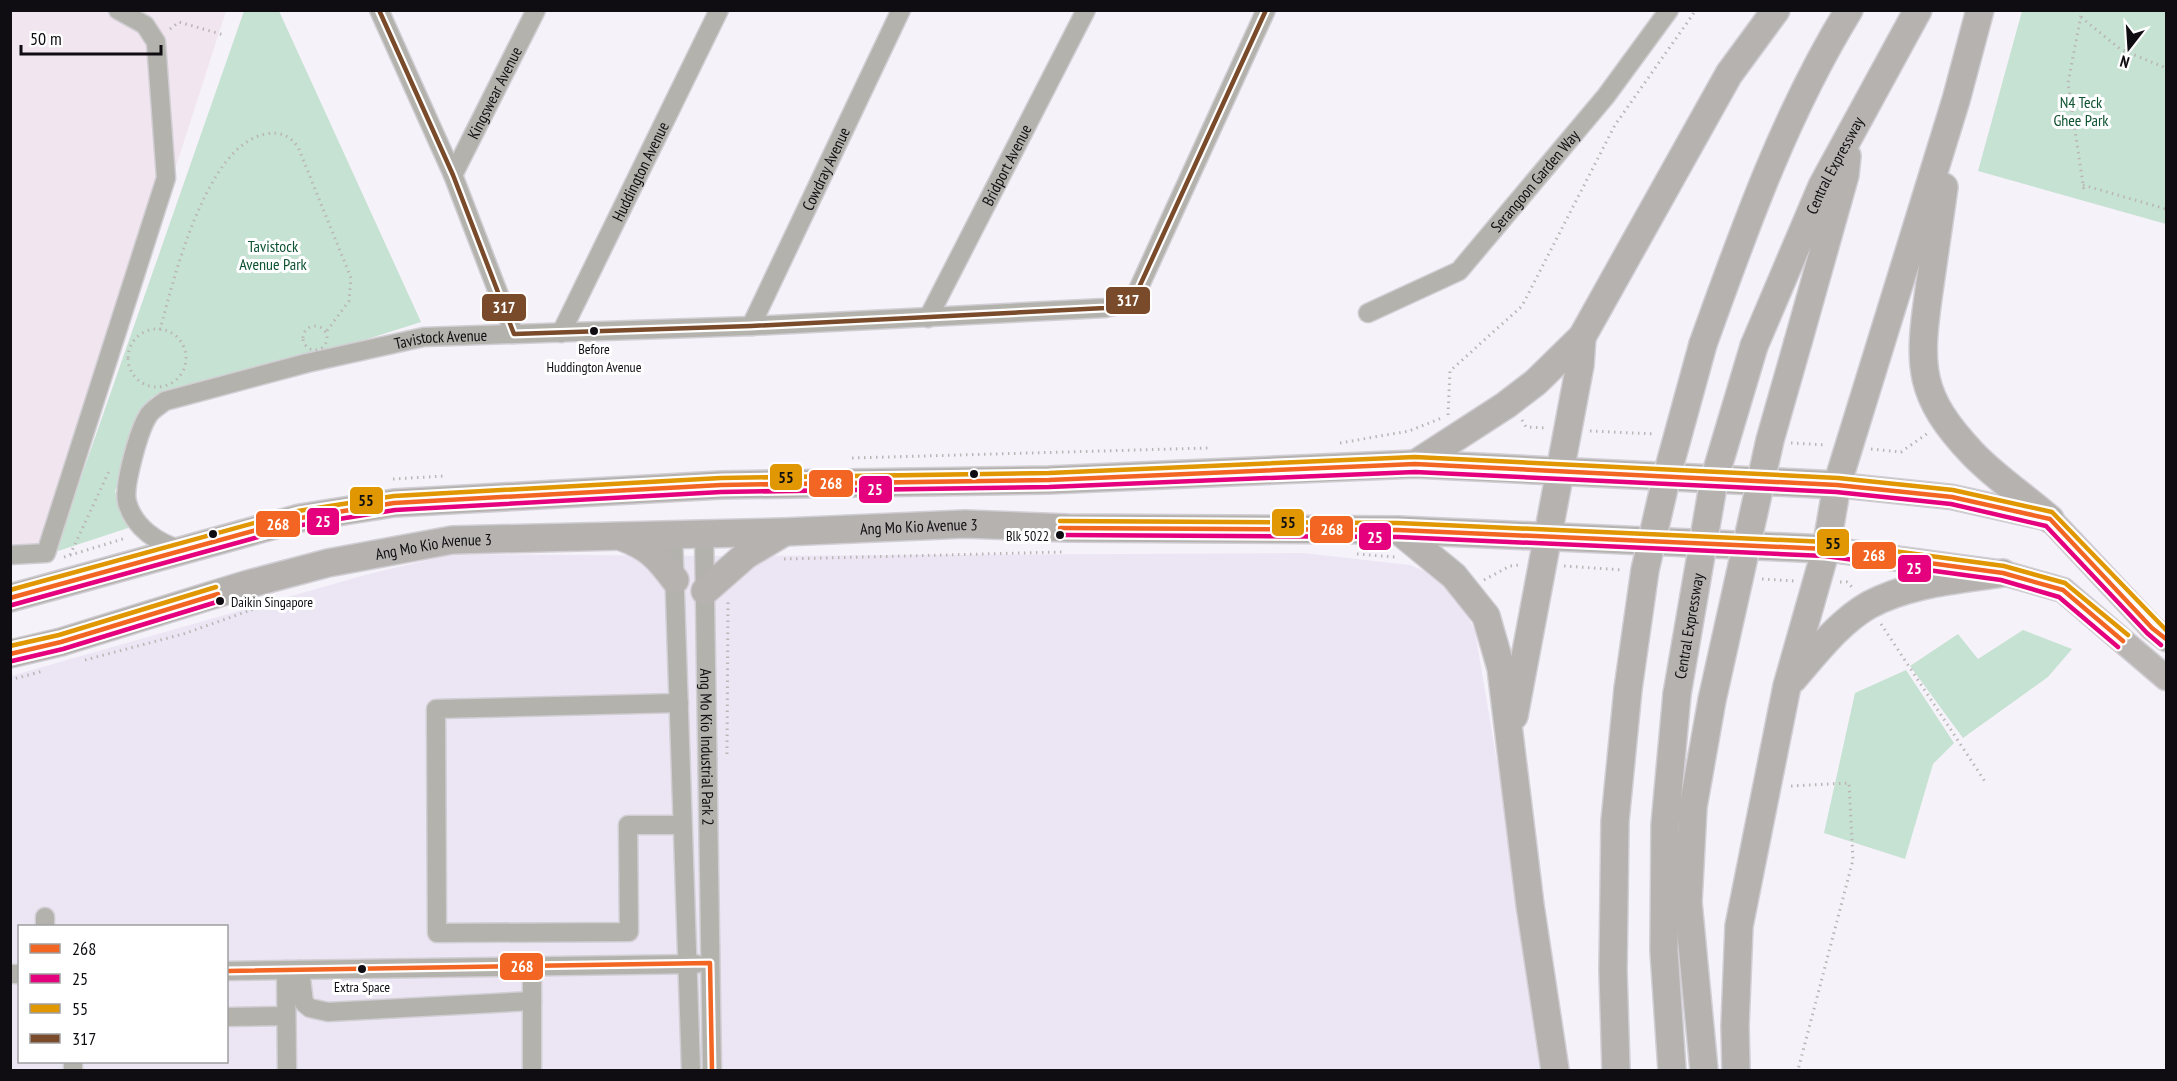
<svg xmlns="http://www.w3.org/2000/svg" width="2177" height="1081" viewBox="0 0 2177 1081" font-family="'PT Sans Narrow',sans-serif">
	<rect width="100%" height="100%" fill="#f6f2fa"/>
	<!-- built -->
	<path fill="#ece6f4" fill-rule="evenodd" d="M1303,553L1410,565L1446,580L1457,595L1475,631L1549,1070H11V676L365,575L453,554L736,556ZM20,926H226V1062H20Z"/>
	<!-- education -->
	<path fill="#f1e5f0" d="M11,11H226L52,552L11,554Z"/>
	<!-- green -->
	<path fill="#c6e2d2" d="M244,11H279L421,322L336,349L152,397L115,491L131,527L55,552Z
		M2022,11H2166V224L1978,171Z
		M2023,630L2072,649L2048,677L1963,738L1910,666L1958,634L1978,659Z
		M1906,670L1954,743L1933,764L1905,859L1824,833L1855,693Z"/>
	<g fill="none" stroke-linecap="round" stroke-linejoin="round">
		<!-- minor casing -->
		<g stroke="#d1ced4" stroke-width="21">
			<g id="minor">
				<path d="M379,10L453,175L514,334"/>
				<path id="s1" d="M453,175L536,10"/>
				<path id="s2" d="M1368,313L1459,271L1606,96L1669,10"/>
				<path id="s3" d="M928,318L1086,10"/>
				<path id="s4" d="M751,326L901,10"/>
				<path id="s5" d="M561,333L719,10"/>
				<path id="s6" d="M704,533L712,1070"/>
				<path d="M673,535L691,1070"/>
				<path id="s7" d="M181,550C158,543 134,528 127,502C123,486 139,430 148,416C151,410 160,405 165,401L307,363L424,337L751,326L1105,308L1123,304L1136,294L1266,10"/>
				<path d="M10,555L46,553L166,178L156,42L145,25L118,10"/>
				<path d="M679,703L436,709L437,933L629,932L628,825H682"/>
				<path d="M45,917V926"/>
				<path d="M532,966V1070"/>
				<path d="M286,970L287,1070"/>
				<path d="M300,970L304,1003L310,1008L328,1012L532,1001"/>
				<path d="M226,971L696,964"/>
				<path d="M10,974H20"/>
				<path d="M226,1017L285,1016"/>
				<path d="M73,1062V1070"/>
			</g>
		</g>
		<!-- major casing -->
		<g stroke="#d1ced4" stroke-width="27">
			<path id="major" d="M1837,485L1952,497L2050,519L2152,628L2166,639
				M1826,549L2003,573L2063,590L2166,678"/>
		</g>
		<!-- highway casing -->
		<g stroke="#d1ced4" stroke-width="30">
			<g id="highway">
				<path d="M1944,187C1939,222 1934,257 1929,291C1918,367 1918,396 1973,454C1996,478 2025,497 2050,519"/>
				<path d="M1798,342L1845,175L1847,156"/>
				<path d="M1703,344C1744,230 1785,114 1849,10"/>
				<path id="s8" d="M1754,346L1822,186L1918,10"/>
				<path d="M1415,464L1506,405L1536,382L1582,337L1729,74L1776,10"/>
				<path d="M1398,530L1454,576L1486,616L1501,668L1530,905L1555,1070"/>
				<path d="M622,537C649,547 658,557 675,580"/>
				<path d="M705,591L746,555L783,533"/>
				<path d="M10,598L300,518L394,503L721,485L1049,480L1415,464L1837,485"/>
				<path id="s9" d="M10,654L61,642L245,585L328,563L452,540L784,532L965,524L1068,528L1398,530L1826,549"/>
				<path d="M1793,679C1815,654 1839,622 1869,605C1910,583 1957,580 2003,573"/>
				<path d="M1514,716L1580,365L1582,337"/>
				<path d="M1616,1070L1613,970L1615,821L1628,689"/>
				<path d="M1672,1070L1664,951L1665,825L1677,694"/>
				<path d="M1704,1070L1688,902L1693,807L1712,700"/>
				<path d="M1736,1070L1735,1026L1739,926L1787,686L1826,549L1837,485L1956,100L1980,10"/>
			</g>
		</g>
		<!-- path -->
		<path stroke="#bab6b5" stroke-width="3" stroke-dasharray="1.5 4.5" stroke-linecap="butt" d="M2082,10L2068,83L2084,191
			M2081,17L2120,49L2166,68
			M170,29L179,22L224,35
			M2083,185L2166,209
			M303 338a12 12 0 1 1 24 0a12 12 0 1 1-24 0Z
			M128 358a29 29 0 1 1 58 0a29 29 0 1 1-58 0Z
			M160,330C173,281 206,144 266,134C280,131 290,136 298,147L351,278L349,301L326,332
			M1448,415L1450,371L1522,306L1615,125L1696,10
			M1522,420L1526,427L1545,428
			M1590,431L1655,434
			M1340,443L1409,431L1444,417
			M1791,443L1826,445
			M1871,449L1901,452L1928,433
			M852,458L1208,448
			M393,479L444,476
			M1357,554L1395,557
			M70,555L110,469
			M64,557L126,538
			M784,559L1062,552
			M1564,566L1623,570
			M1762,579L1794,581
			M1484,580L1510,566L1519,565
			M1840,582H1847L1854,589
			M251,610L271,603
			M1881,624L1986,783
			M85,660L183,634L251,610
			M10,680L43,671
			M727,754L728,601
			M1791,786L1849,783L1853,860L1798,1070"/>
		<!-- minor -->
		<use href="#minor" stroke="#b4b2ac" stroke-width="18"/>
		<!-- major -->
		<use href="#major" stroke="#bab6b4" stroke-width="24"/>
		<!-- highway -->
		<use href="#highway" stroke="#b5b2b0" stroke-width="27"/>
		<!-- highway-bridge casing -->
		<g stroke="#d1ced4" stroke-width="30" stroke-linecap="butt">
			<g id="highway-bridge">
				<path d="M1628,689L1645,570L1667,475L1703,344"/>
				<path id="s10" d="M1677,694L1714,480L1754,346"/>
				<path d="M1712,700L1770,440L1798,342"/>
			</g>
		</g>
		<!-- highway-bridge -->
		<use href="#highway-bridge" stroke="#b5b2b0" stroke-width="27"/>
		<!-- bus-1 casing -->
		<g stroke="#fff" stroke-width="9">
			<path id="bus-1" d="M1060,528L1398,530L1826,549L2003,573L2063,590L2123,641
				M10,598L300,518L394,503L721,485L1049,480L1415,464L1837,485L1952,497L2050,519L2152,628L2166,639
				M10,654L61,642L218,594
				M226,971L710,963L712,1070"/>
		</g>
		<!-- bus-2 casing -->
		<g stroke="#fff" stroke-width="9">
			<path id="bus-2" d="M1060,535L1398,537L1825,556L2001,580L2059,597L2118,647
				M12,605L302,525L395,510L721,492L1049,487L1415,472L1836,492L1951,504L2046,526L2147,633L2161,645
				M12,661L63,649L220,601"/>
		</g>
		<!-- bus-3 casing -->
		<g stroke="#fff" stroke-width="9">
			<path id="bus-3" d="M1060,521L1398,523L1827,542L2004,566L2065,583L2128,635
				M10,590L298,511L394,496L721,478L1049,473L1415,457L1838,478L1953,490L2052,512L2166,630
				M10,646L59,635L216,587"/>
		</g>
		<!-- bus-4 casing -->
		<g stroke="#fff" stroke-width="9">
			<path id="bus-4" d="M379,10L453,175L514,334L751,326L1105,308L1123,304L1136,294L1266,10"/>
		</g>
		<!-- bus-1 -->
		<use href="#bus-1" stroke="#f26522" stroke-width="4.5"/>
		<!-- bus-2 -->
		<use href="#bus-2" stroke="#e5007d" stroke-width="4.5"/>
		<!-- bus-3 -->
		<use href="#bus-3" stroke="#e09702" stroke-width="4.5"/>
		<!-- bus-4 -->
		<use href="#bus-4" stroke="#7a4b2a" stroke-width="4.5"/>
	</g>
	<!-- markers -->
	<g fill="#0f0d11" stroke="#fff" stroke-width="2">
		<circle cx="594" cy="331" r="5"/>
		<circle cx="974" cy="474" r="5"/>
		<circle cx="213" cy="534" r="5"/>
		<circle cx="1060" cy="535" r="5"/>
		<circle cx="220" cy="601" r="5"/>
		<circle cx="362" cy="969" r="5"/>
	</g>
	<g text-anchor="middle" stroke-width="6" stroke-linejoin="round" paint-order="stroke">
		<!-- bus labels -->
		<g font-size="14" fill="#0f0d11" stroke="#fff">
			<text x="594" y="354">Before<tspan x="594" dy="18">Huddington Avenue</tspan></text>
			<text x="1049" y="541" text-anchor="end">Blk 5022</text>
			<text x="231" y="607" text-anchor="start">Daikin Singapore</text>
			<text x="362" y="992">Extra Space</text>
		</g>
		<!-- street labels -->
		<g font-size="16" fill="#0f0d11" stroke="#fff">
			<text dy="6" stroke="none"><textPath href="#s1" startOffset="92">Kingswear Avenue</textPath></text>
			<text dy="6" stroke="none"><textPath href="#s3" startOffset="172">Bridport Avenue</textPath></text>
			<text dy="6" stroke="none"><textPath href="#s8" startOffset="198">Central Expressway</textPath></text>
			<text dy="6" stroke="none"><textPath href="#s4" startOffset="174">Cowdray Avenue</textPath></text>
			<text dy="6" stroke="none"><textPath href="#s5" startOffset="180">Huddington Avenue</textPath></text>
			<text dy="6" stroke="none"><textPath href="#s2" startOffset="218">Serangoon Garden Way</textPath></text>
			<text dy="6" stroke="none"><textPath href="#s7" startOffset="471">Tavistock Avenue</textPath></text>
			<text dy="6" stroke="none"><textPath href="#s9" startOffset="924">Ang Mo Kio Avenue 3</textPath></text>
			<text dy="6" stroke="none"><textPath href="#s9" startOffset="438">Ang Mo Kio Avenue 3</textPath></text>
			<text dy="6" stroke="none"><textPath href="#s10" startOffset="69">Central Expressway</textPath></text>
			<text dy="6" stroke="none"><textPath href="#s6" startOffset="214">Ang Mo Kio Industrial Park 2</textPath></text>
		</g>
		<!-- park labels -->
		<g font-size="16" fill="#0e5331" stroke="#fff">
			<text x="2081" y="108">N4 Teck<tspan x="2081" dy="18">Ghee Park</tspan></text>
			<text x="273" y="252">Tavistock<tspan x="273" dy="18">Avenue Park</tspan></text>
		</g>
	</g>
	<g stroke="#fff" stroke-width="2">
		<rect x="1105" y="286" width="46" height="29" rx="6" fill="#7a4b2a"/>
		<rect x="481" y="293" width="46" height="29" rx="6" fill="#7a4b2a"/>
		<rect x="769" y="463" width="34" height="28" rx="6" fill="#e09702"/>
		<rect x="808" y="469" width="46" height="29" rx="6" fill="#f26522"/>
		<rect x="858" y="475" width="35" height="29" rx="6" fill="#e5007d"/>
		<rect x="349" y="486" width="35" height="29" rx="6" fill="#e09702"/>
		<rect x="306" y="507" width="34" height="29" rx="6" fill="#e5007d"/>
		<rect x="1271" y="508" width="34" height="29" rx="6" fill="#e09702"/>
		<rect x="255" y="510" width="46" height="28" rx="6" fill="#f26522"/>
		<rect x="1309" y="515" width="45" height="29" rx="6" fill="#f26522"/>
		<rect x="1358" y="522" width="34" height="29" rx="6" fill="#e5007d"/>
		<rect x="1816" y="528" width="34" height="29" rx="6" fill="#e09702"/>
		<rect x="1851" y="541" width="46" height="29" rx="6" fill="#f26522"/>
		<rect x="1897" y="554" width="35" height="29" rx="6" fill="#e5007d"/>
		<rect x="499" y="952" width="45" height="29" rx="6" fill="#f26522"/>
	</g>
	<g font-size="16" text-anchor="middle" font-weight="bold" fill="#fff">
		<text x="1128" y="306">317</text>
		<text x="504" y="313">317</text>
		<text x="831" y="489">268</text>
		<text x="875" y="495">25</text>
		<text x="323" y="527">25</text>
		<text x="278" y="530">268</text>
		<text x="1332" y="535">268</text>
		<text x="1375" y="543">25</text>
		<text x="1874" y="561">268</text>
		<text x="1914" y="574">25</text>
		<text x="522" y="972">268</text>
	</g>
	<g font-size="16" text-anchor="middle" font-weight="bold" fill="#111">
		<text x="786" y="483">55</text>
		<text x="366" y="506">55</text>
		<text x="1288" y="528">55</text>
		<text x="1833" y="549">55</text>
	</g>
	<!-- border -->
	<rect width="2177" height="1081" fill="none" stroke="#0f0d11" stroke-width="24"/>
	<!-- legend -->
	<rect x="18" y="925" width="210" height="138" fill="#ffffff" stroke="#9f9ea0" stroke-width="1.5"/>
	<rect x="30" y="944" width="30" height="9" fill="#f26522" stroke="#9f9ea0" stroke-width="1.5"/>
	<text x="72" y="955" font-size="18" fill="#0f0d11">268</text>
	<rect x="30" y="974" width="30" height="9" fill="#e5007d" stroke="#9f9ea0" stroke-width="1.5"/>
	<text x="72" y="985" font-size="18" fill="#0f0d11">25</text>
	<rect x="30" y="1004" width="30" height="9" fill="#e09702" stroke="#9f9ea0" stroke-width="1.5"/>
	<text x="72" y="1015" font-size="18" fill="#0f0d11">55</text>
	<rect x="30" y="1034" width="30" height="9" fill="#7a4b2a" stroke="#9f9ea0" stroke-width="1.5"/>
	<text x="72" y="1045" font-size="18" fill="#0f0d11">317</text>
	<!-- north arrow -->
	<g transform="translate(2129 48) rotate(197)" stroke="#ffffff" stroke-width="4.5" paint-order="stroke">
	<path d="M0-4.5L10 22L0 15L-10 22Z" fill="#0f0d11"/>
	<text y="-9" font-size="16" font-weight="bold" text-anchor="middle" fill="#0f0d11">N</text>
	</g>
	<!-- scale -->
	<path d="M21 45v9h140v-9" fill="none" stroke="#0f0d11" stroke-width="3"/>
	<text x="30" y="45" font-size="18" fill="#0f0d11" stroke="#ffffff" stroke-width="4.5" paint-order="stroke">50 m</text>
</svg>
